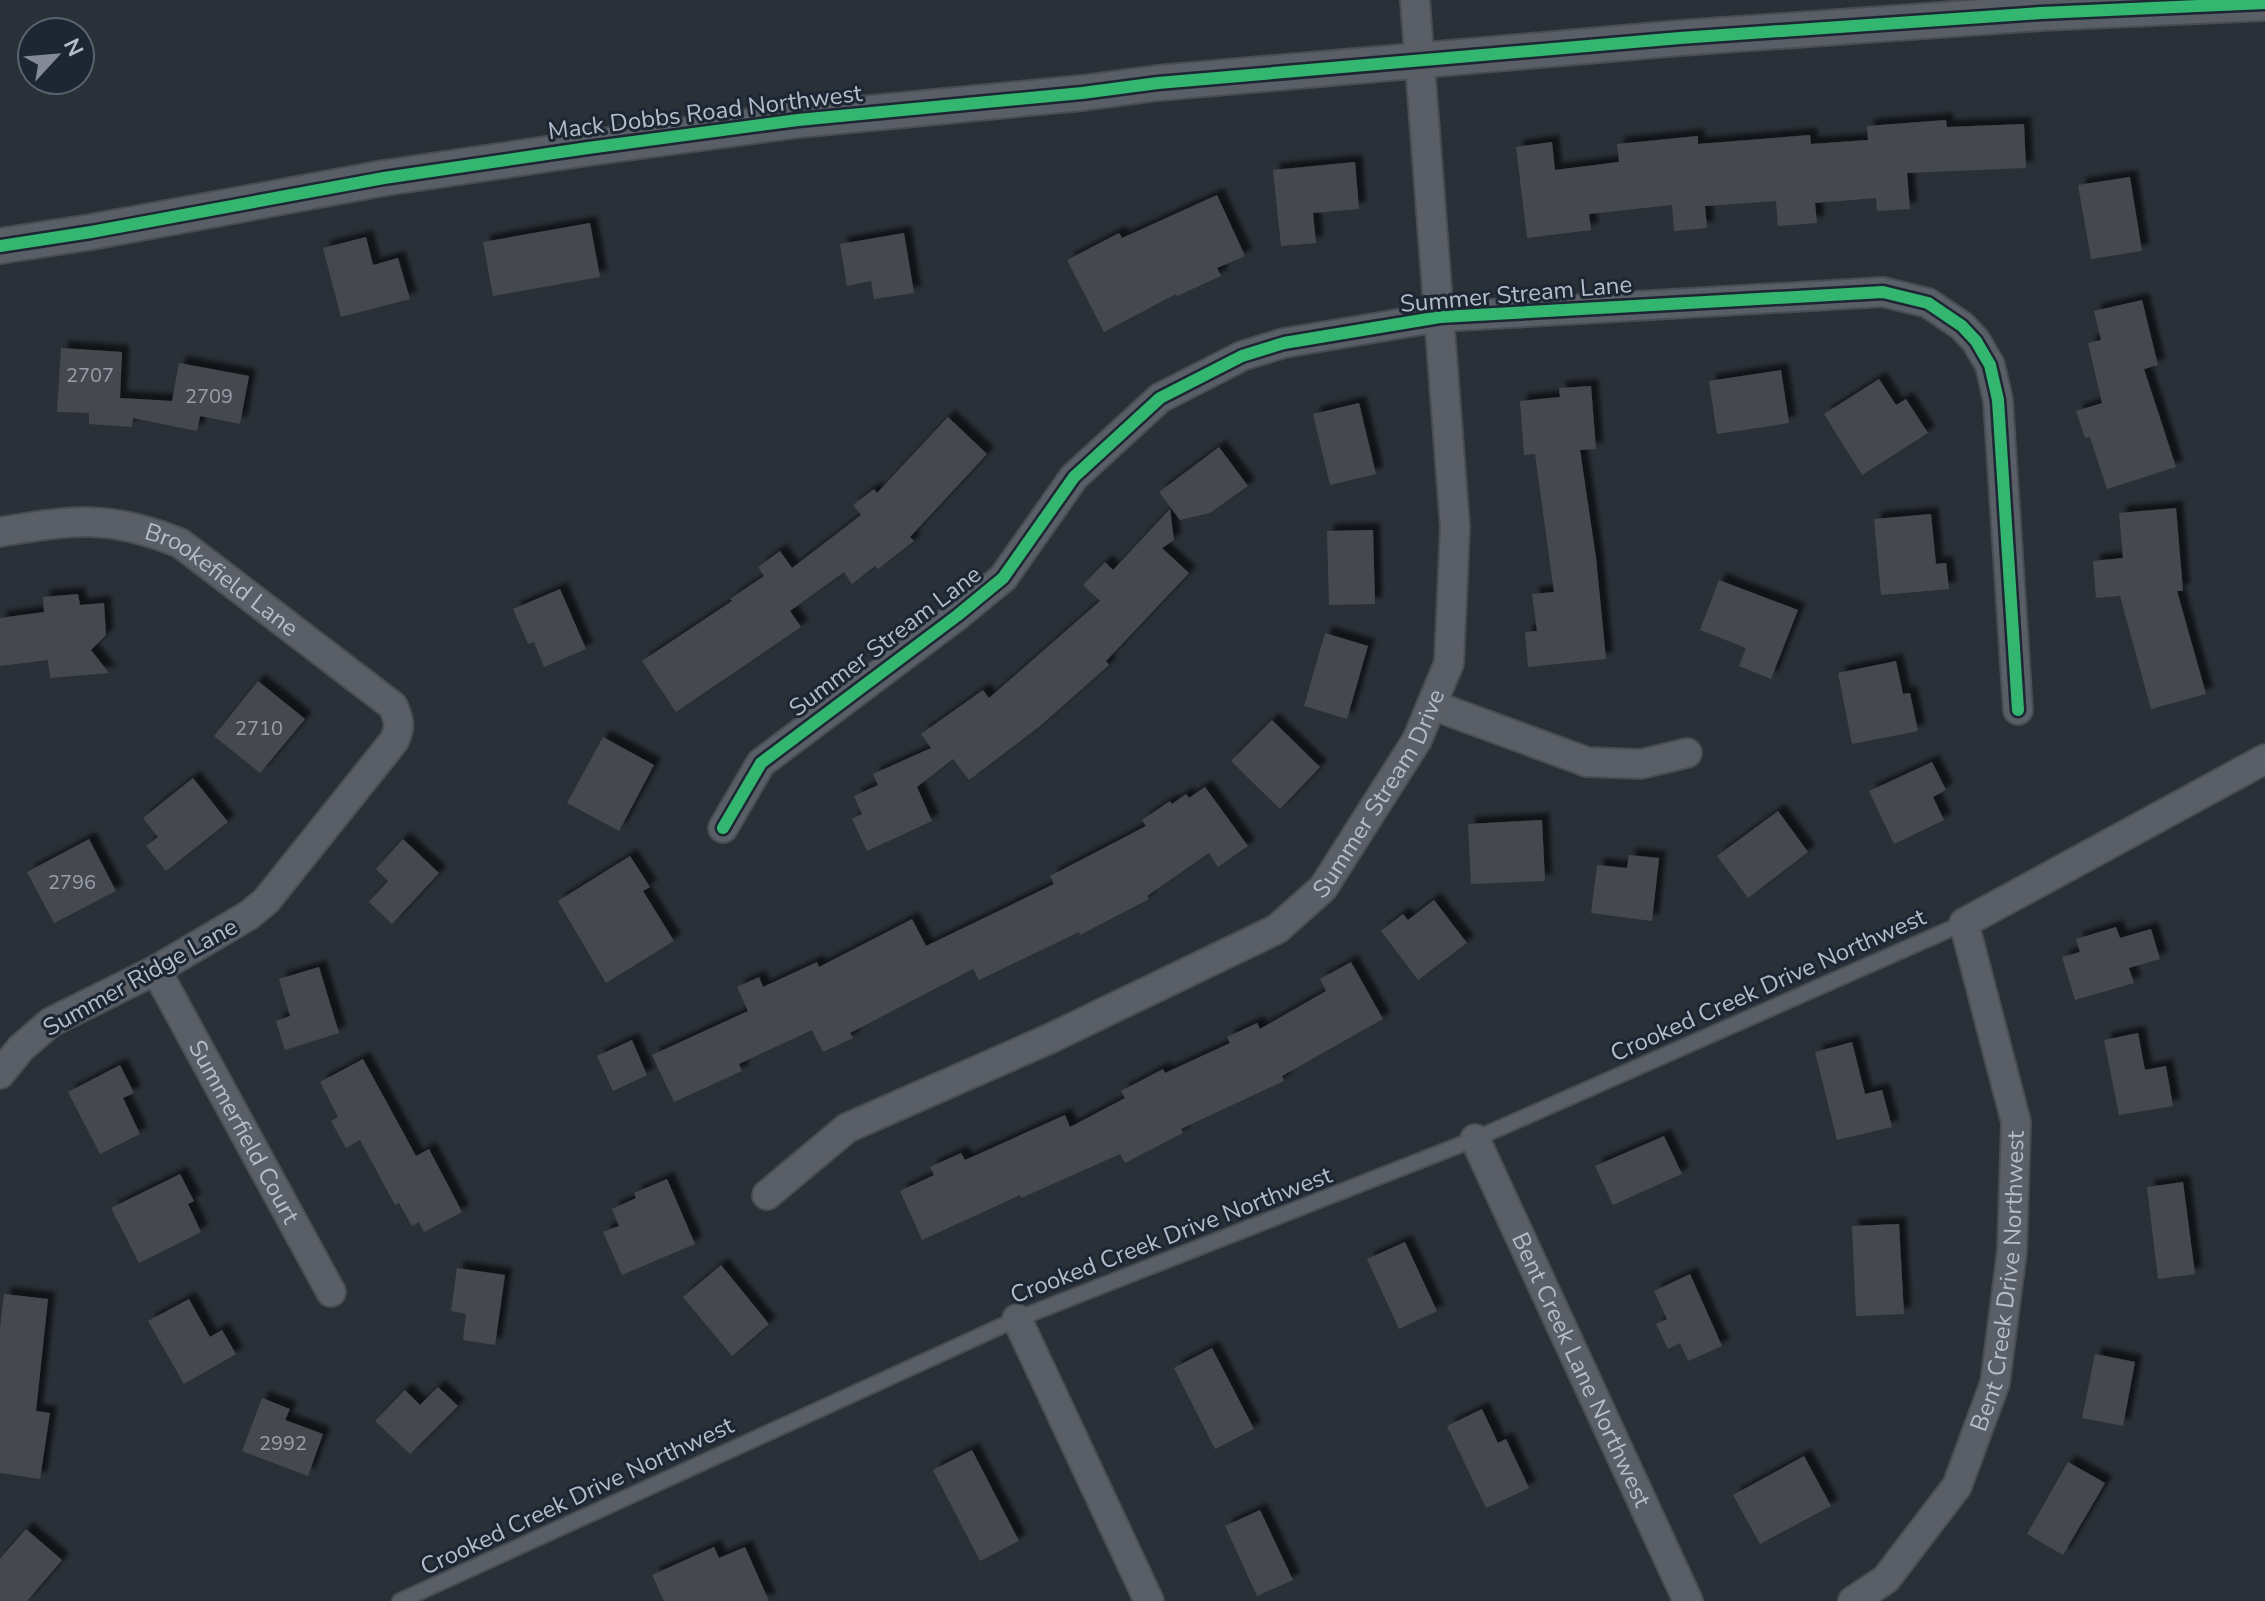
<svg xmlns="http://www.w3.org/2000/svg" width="2265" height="1601" viewBox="0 0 2265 1601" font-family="'Nunito Sans',sans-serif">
	<defs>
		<filter id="shadow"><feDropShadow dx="7" dy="-7" stdDeviation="2" flood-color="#0009"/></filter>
	</defs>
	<rect width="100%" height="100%" fill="#2a3038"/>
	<!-- building -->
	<path fill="#444950" filter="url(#shadow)" d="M1946,120L1947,127L2024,124L2026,168L1907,173L1910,209L1877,211L1876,198L1815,203L1817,223L1778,226L1776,201L1705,206L1707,228L1674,231L1672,205L1589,214L1591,230L1527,238L1516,147L1552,142L1555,170L1619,162L1617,144L1698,136V144L1810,135L1811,144L1868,140L1867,126Z
		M1355,162L1359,209L1313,213L1316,243L1281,246L1273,170Z
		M2130,177L2142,251L2091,259L2078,185Z
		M1217,195L1245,256L1217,268L1221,276L1177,296L1176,294L1104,332L1067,260L1119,233L1122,238Z
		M590,223L600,277L493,296L483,242Z
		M904,233L914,293L874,299L871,281L847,286L840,244Z
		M366,237L373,265L398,258L410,299L341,317L323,248Z
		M2142,300L2158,365L2144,369L2176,467L2107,489L2090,437L2085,438L2076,411L2102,403L2088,343L2101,340L2094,311Z
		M61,348L122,352L120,398L172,401L179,363L249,376L240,424L200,416L197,431L133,418L132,427L89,424V413L57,412Z
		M1781,370L1789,423L1717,434L1709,381Z
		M1879,379L1896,405L1906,399L1928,433L1862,475L1824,414Z
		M1591,386L1596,449L1580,450L1596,558L1606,659L1528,667L1525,632L1537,631L1532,594L1554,592L1535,454L1524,455L1520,401L1560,397L1559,388Z
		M1359,403L1376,474L1330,485L1313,414Z
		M948,417L987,454L910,537L914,541L878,569L875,566L852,584L844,572L790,611L801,627L676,712L642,661L732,601L730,599L764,576L758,567L780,551L792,568L861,515L853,505L874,489L877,493Z
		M1219,447L1248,486L1210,513L1180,520L1159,492Z
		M2176,508L2183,591H2177L2206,694L2151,709L2120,596L2096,598L2093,561L2123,558L2119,513Z
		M1170,509L1174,540L1162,548L1189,573L1106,661L1109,665L1040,726L969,780L953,759L917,787L932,821L867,851L852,819L862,814L854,796L878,785L873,774L931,748L921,734L983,690L989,698L1100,601L1083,585L1105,562L1113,570Z
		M1931,514L1936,564L1946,563L1949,589L1881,595L1874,519Z
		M1373,530L1375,604L1329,605L1327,531Z
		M1719,580L1798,610L1771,679L1739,666L1746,648L1700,630Z
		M560,589L586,649L544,667L534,642L528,644L513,609Z
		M78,594L80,605L104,603L106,635L91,650L109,673L50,678L48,660L0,666V618L44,612L43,597Z
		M1325,633L1368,646L1347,719L1304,706Z
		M1896,661L1903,694L1910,693L1918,731L1852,744L1838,673Z
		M258,681L305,719L260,773L214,736Z
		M1272,720L1320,767L1280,809L1231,761Z
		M603,737L654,765L619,831L567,803Z
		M1932,762L1946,790L1933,797L1944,820L1894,844L1869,791Z
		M193,778L228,822L166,871L146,846L158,837L143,818Z
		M1205,787L1248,846L1218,867L1209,853L1147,896L1149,899L1080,935L1079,932L979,980L973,969L850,1033L853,1038L823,1052L812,1030L739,1064L742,1071L674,1102L652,1055L748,1011L737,987L759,977L763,987L817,962L819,967L912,919L926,946L1054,884L1050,876L1146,826L1142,820L1170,801L1172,804L1186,794L1189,798Z
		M1778,811L1808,852L1748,898L1717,856Z
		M1542,820L1545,881L1471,884L1468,824Z
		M89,839L116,891L54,923L27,872Z
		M403,839L439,873L392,924L369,902L388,881L376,869Z
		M1629,855L1659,858L1652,921L1591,913L1597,865L1627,868Z
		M630,856L650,887L643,891L674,941L606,983L558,901Z
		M1434,900L1467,943L1418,980L1381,931L1403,914L1408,920Z
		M2116,927L2120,938L2151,929L2160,959L2129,968L2134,983L2075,1000L2062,957L2080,952L2076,939Z
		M1351,962L1383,1019L1282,1076L1284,1081L1181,1129L1183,1133L1125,1163L1120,1154L1021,1198L1020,1195L922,1240L900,1191L934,1175L930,1167L961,1153L965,1160L1065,1115L1070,1127L1125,1098L1121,1091L1163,1069L1165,1073L1230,1043L1227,1037L1257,1023L1260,1029L1326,991L1320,979Z
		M319,967L339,1033L285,1050L276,1021L290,1016L279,979Z
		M2138,1033L2145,1070L2166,1066L2173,1106L2119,1115L2104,1040Z
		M632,1040L647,1075L613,1091L597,1056Z
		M1852,1042L1865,1094L1882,1090L1892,1127L1837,1140L1815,1052Z
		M363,1059L416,1156L429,1149L462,1212L424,1232L419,1222L412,1226L399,1203L395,1205L360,1140L346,1148L331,1121L338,1117L320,1082Z
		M120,1065L134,1093L123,1098L140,1134L100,1154L68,1092Z
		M1664,1136L1682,1174L1613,1205L1595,1166Z
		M180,1174L194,1201L188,1204L201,1232L139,1263L111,1208Z
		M667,1179L695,1244L622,1275L603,1232L619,1226L612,1209L636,1198L634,1193Z
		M2183,1182L2195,1274L2158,1279L2147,1187Z
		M1899,1224L1904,1314L1856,1316L1852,1226Z
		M1405,1242L1437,1311L1399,1329L1367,1259Z
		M721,1265L769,1324L732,1356L683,1297Z
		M457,1268L505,1275L495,1345L463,1340L466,1314L451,1311Z
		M1690,1274L1722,1346L1688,1361L1680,1343L1668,1349L1656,1324L1667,1319L1654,1291Z
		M4,1294L48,1299L36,1411L50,1413L40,1479L0,1473V1329Z
		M189,1299L210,1337L222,1330L236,1354L184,1384L148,1321Z
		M1212,1348L1254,1429L1215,1449L1174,1368Z
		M2095,1354L2135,1362L2123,1426L2082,1418Z
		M438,1387L458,1406L410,1454L375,1421L405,1390L420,1405Z
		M262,1398L290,1409L285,1420L323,1434L308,1476L242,1451Z
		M1482,1409L1498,1443L1506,1439L1529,1488L1486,1508L1447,1426Z
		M972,1450L1019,1541L980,1561L933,1470Z
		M1804,1456L1831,1506L1760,1544L1733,1495Z
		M2068,1462L2105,1483L2063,1555L2027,1534Z
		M1260,1510L1293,1580L1257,1596L1225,1526Z
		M26,1529L62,1560L27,1601H0V1559Z
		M714,1547L719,1558L745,1547L769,1601H664L652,1575Z"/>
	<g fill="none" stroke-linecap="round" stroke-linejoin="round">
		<!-- service casing -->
		<g stroke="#484c53" stroke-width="18">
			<path id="service" d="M400,1601L1017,1319L1475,1139L1964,923"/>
		</g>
		<!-- minor casing -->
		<g stroke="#484c53" stroke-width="32">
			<g id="minor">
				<path id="s1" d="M0,532C74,520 109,514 180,543L393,706C399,720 401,727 394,741L266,901L249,915L156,970L51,1022L21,1048L0,1074"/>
				<path d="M1432,705L1587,762L1641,764L1687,753"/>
				<path d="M723,828L761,763L958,615L1003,578L1074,477L1160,398L1242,356L1284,343L1440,317L1883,292L1928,303L1962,326L1976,341L1990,365L1998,400L2018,710"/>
				<path id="s2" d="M156,970L331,1292"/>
				<path id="s3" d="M1475,1139L1688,1601"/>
				<path id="s4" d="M767,1195L847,1128L1049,1039L1277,929L1323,888L1417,740L1449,663L1455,527L1415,0"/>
				<path d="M1017,1319L1149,1601"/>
				<path id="s5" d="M1853,1601L1886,1579L1957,1486L1995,1383L2012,1251L2016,1122L1964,923L2265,759"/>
			</g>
		</g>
		<!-- tertiary casing -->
		<g stroke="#484c53" stroke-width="38">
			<path id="tertiary" d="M0,246L91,232L384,178L588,148L798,120L1082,93L1158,83L1680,38L2041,13L2265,3"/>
		</g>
		<!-- service -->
		<use href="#service" stroke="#5a5e66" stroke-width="14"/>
		<!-- minor -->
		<use href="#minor" stroke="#5a5e66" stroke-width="28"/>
		<!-- tertiary -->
		<use href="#tertiary" stroke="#5a5e66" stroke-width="34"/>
		<!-- cycleway casing -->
		<g stroke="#1d2633" stroke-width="17">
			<path id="cycleway" d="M0,246L91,232L384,178L588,148L798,120L1082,93L1158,83L1680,38L2041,13L2265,3
				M723,828L761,763L958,615L1003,578L1074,477L1160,398L1242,356L1284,343L1440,317L1883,292L1928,303L1962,326L1976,341L1990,365L1998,400L2018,710"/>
		</g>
		<!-- cycleway -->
		<use href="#cycleway" stroke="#33b770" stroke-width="12"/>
	</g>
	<g text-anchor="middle" stroke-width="6" stroke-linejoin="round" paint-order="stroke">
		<!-- number labels -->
		<g font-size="20" fill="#989fab">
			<text x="90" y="382">2707</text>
			<text x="209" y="403">2709</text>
			<text x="259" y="735">2710</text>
			<text x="72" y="889">2796</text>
			<text x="283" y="1450">2992</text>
		</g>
		<!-- street labels -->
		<g font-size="24" fill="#b4bcc9" stroke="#1d2633">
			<text transform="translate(705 112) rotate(-7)" y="8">Mack Dobbs Road Northwest</text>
			<text transform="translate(1516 294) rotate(-5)" y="8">Summer Stream Lane</text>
			<text dy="8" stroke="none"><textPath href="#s1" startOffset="238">Brookefield Lane</textPath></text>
			<text transform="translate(885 641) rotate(-37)" y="8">Summer Stream Lane</text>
			<text dy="8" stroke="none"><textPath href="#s4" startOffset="750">Summer Stream Drive</textPath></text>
			<text transform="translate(140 977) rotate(-29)" y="8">Summer Ridge Lane</text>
			<text transform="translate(1768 985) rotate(-24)" y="8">Crooked Creek Drive Northwest</text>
			<text dy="8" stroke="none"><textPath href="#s2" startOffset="184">Summerfield Court</textPath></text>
			<text transform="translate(1171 1235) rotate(-21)" y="8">Crooked Creek Drive Northwest</text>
			<text dy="8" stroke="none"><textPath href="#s5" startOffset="368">Bent Creek Drive Northwest</textPath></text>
			<text dy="8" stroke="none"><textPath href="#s3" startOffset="254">Bent Creek Lane Northwest</textPath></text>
			<text transform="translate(577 1496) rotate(-25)" y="8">Crooked Creek Drive Northwest</text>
		</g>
	</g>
	<!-- north arrow -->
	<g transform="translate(56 56) rotate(64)"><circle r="38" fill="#1d2633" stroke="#59626f" stroke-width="2"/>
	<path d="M0-6L14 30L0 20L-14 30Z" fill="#848b96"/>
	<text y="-12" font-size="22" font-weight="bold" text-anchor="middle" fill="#b4bcc9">N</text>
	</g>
</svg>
